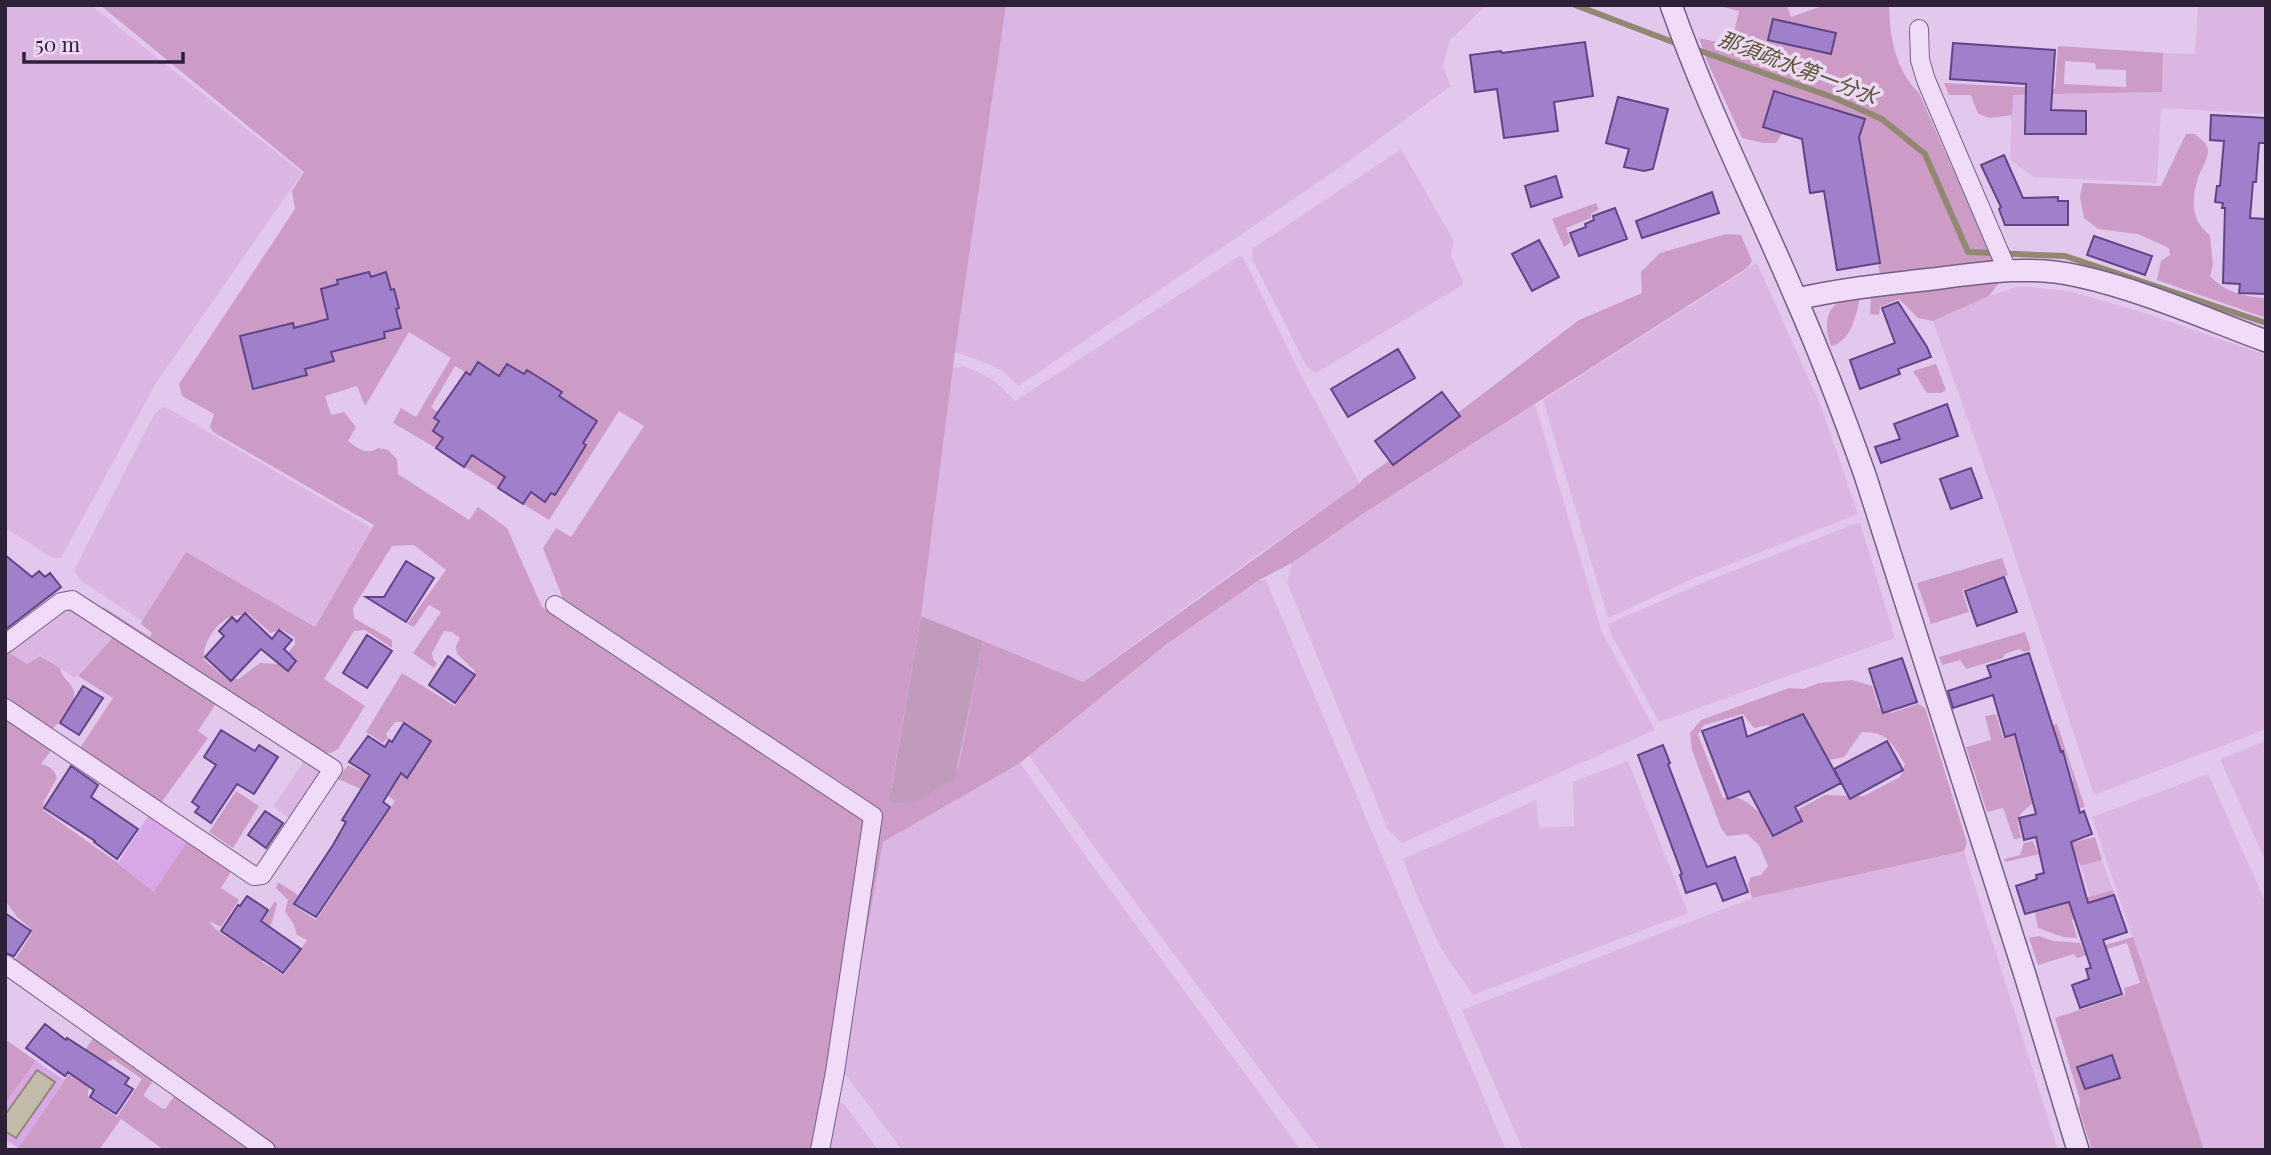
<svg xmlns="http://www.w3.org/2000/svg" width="2271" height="1155" viewBox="0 0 2271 1155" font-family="'Playfair Display','Noto Sans JP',serif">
	<rect width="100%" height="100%" fill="#e3c8ee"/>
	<!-- farmland -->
	<path fill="#dcb6e3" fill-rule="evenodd" d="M5,5H91L302,173L156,383L61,558H53L5,528Z
		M1006,5H1487L1450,40L1443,66L1451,86L1345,164L1018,386L1003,371L981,361L955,352Z
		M2198,5H2266V114L2161,108L2157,183L2034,177L2010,160L2012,95L2162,92L2163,53L2195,54ZM2026,110L2086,111V134H2026Z
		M1401,149L1454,241L1451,255L1464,284L1316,373L1307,367L1252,259V249Z
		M1239,256L1243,257L1300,373L1360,484L1256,556L1082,682L921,616L953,368L963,366L983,374L997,383L1015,401Z
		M1757,263L1821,406L1858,514L1692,579L1608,618L1543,400Z
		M2019,286L2069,291L2145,313L2263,354L2266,361V729L2094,795L2000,511L1933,321L1989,296Z
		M1535,404L1602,632L1655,730L1402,843L1388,830L1287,582L1292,563L1361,515Z
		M164,406L372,528L315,627L186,552L142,621L80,580L74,570L155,413Z
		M1860,522L1895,638L1659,722L1611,634L1608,624L1709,580Z
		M1259,580H1266L1506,1150H1320L1095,848L1029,756L1168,643Z
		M63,608L74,609L115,635L75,678L40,655L27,664L9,652Z
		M2266,741V862L2220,759Z
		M305,759L320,769L323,776L292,820L273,807Z
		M1628,761L1688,913L1473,995L1440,947L1415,891L1403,859L1536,800L1539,828L1574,826L1573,782Z
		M1020,763L1090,862L1301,1150H902L843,1071L883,842Z
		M2208,774L2266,903V1150H2204L2092,817Z
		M1964,851L2058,1150H1523L1462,1010L1752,898Z
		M2102,860L2113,890L2090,898L2081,866Z
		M838,1101L845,1105L878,1150H828Z"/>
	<!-- green -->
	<path fill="#cc9cc6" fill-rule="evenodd" d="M100,5H1006L955,352L921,616L891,788L947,783L958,768L983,641L1083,682L1359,484L1363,479L1463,409L1579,320L1642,293L1641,272L1660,253L1726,234L1741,235L1752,261L1747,268L1361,515L1292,563L1259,580L1226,603L1168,643L1020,763L883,842L828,1150H271L13,963L32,933L30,928L17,917L5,900V718L52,749L41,764C49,766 54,769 57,778L44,801L43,810L115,861L153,891L188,840L232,870L221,888L239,900L221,927L209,921C216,933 232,940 245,948L275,901L277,904L272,922L262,939L280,935L262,962L284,975L307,940L297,935L294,925L285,911L288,900L276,888L278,882L298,895L293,905L316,920L395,801L373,784L361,789L338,779L348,765L362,772L378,749L388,766L407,777L431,741L402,722H395L386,734L388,738L383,743L366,732L402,673L455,706L475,675L474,670L457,654L456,646L460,638L452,632L444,631L432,653L433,659L437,663L434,668L413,653L441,612L429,605L414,627L407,624L446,570L414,545L392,546L353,608L354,618L392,640V648L365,630L354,631L324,679L365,706L338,749L331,753L318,752L93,607L95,605L107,609L150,637L152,633L141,624L142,621L186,552L315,627L374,525L213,432L210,427L214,414L182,396L179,384L295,209L292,191L304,172ZM409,332L451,358L416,417L401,408L393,423L436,448L443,438L433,431L439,421L434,418L438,412L431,407L455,366L470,375L478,363L499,376L524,374L527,370L561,392L559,396L597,421L545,502L530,491L523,504L549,520L619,411L644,426L571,537L556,528L543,548L563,599L852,790L845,803L839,804L542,607L507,528L478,507L469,520L398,474L397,459L388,450L378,448C366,456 358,448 348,441L356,427L344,412L331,415L325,396L357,386L365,406ZM249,614L271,633L281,629L295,638V644L279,664L260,663L239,679H227L204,660C202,645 213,628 226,619C232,615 242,615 249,614Z
		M1715,5H1787L1791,17L1825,5H1889C1890,38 1895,69 1919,93L1995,264L1998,284L1989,296L1933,321L1918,318L1899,299L1880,307L1879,315L1870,314L1871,295L1880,277L1862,147L1850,115L1774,91L1763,127L1783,133L1776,143H1763L1742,138L1707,61L1699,38L1731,45L1739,11ZM1773,19L1835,33L1830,54L1769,40Z
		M2058,46L2163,53L2162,92L2013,95L2012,115L1990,118L1978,114L1971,95H1949L1944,83L2055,89ZM2065,61L2095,63L2096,69L2126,70V87L2064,84Z
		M2186,134H2195C2198,137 2205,142 2207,146C2211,157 2201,168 2198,178C2191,200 2191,221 2210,235L2213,265L2210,276C2225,292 2245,297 2266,298V318L2157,280L2161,261L2170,255L2169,248L2138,234L2098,229L2084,218L2080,196L2083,183L2161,186Z
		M1596,203L1599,209L1591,214V218L1566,228L1571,242L1564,247L1552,219Z
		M1860,298C1856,315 1851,342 1831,346C1825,331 1823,308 1843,300C1848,298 1855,298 1860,298Z
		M1936,364L1946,390L1941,393H1927L1913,371Z
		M472,455L505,477L498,488L464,467Z
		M2002,558L2008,575L1962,590L1969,612L1931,624L1917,583Z
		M2025,632L2031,650L2024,652L2019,649L2005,654L2003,658L1966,669L1960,660L1942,665L1939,657Z
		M115,635L217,702L198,731L208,738L161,803L80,748L113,698L78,676Z
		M8,652L27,664L40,656L60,668C61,678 72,682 74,692C77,703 56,729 46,733L5,701V655Z
		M1852,680L1872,686L1879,708L1891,713L1918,704L1925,708L1967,843L1964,851L1752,898L1748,884L1751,877L1761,875L1768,866L1759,845L1747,834L1727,836L1721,828L1692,750L1690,733L1701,720L1789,688L1803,689L1819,683ZM1743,714L1754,728L1768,725L1779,731L1811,739L1829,760L1844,757L1862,732C1889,732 1891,743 1905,764L1900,777L1864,796L1825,795L1799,809L1786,824L1773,826C1758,813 1743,791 1723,798L1698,735L1704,725Z
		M1996,714L2003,738L2057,724L2085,807L2077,809L2033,803C2016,817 2016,816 2021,838L2014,839L2003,808L1987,812L1966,747L1991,740L1985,716ZM2061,749L2065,752L2073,780L2070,785L2034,795L2028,792L2020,761L2022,754Z
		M236,791L259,806L233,848L209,832Z
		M2095,837L2102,860L2081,866L2069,847L2005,862L2004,859L2020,855L2024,843L2033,841L2037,851Z
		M2113,890L2114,895L2096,902L2072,920L2077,938L2063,937L2038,928L2035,913Z
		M2039,936L2053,941L2080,943L2084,951L2133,937L2204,1150H2092L2079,1109L2080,1100L2055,1018L2125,995L2124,988L2140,983L2127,943L2077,958L2074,954L2038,965L2029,938ZM2112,1055L2119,1078L2085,1089L2078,1067Z
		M94,1037L154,1079L144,1094L145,1097L163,1109L166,1108L176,1093L256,1150H164L121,1119L99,1150H21L18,1148ZM113,1059L142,1079L117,1117L88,1097C88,1082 99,1066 113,1059Z
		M5,1039L36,1061L5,1104Z"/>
	<!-- sand -->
	<path fill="#d8a7e8" d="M149,815L188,840L154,892L118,863Z
		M36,1061L64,1080L18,1148L5,1139V1131L15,1138L37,1070L5,1115V1104Z"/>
	<!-- cemetery -->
	<path fill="#c19bbc" d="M921,616L983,641L955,779L911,804L889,802Z"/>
	<!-- water -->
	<path fill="#c2bba9" stroke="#908970" stroke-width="2" d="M37,1070L55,1082L16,1138L5,1131V1115Z"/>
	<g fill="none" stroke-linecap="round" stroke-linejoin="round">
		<!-- stream -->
		<path stroke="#908970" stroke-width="6" d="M1575,5L1678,44
			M1692,48L1835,98L1882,119L1925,154L1968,252L2065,256L2266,323"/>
	</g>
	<!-- building -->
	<path fill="#a080ca" stroke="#604488" stroke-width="2" d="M1773,19L1836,33L1831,54L1768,40Z
		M1585,42L1593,96L1554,102L1558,131L1504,138L1497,89L1475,92L1470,55L1501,51L1502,53Z
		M1953,43L2055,50L2051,110L2086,111V134H2025L2026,84L1950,79Z
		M1774,91L1865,119L1859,137L1880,263L1837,270L1824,191L1810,193L1802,139L1763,127Z
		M1618,97L1668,109L1653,169L1644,171L1624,167L1629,149L1606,143Z
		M2211,115L2266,118V143H2259L2256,182H2253L2250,218L2266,219V294L2239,293L2240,284L2223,283L2225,208H2222L2223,203L2215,202L2217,186H2220L2224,141L2210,140Z
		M2004,155L2023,198L2058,197V201H2068V225H2005L1999,209L2001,207L1981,165Z
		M1556,176L1562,197L1531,207L1525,186Z
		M1712,192L1719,213L1642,238L1636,221Z
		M1615,208L1627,239L1579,256L1570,233L1586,227L1585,224L1594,220L1593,216Z
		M2094,236L2152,256L2145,275L2087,255Z
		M1539,240L1559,277L1532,291L1512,254Z
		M369,272L371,277L386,272L391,290L394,289L399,308L396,309L401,328L384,332L385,338L331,352L334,361L305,369L307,375L253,389L240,336L293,323L294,328L328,319L321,289L338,284L337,280Z
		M1898,302L1927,347L1931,357L1898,369L1900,374L1860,389L1850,360L1895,343L1882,308Z
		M1398,349L1415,378L1348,417L1331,389Z
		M478,362L499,376L507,364L524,374L527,370L562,392L559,396L597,421L583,443L586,445L569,473L555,495L551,493L545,502L531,492L523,504L498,488L505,477L472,455L464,467L436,448L443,438L433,431L439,421L434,418L466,372L470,375Z
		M1442,392L1460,416L1393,465L1375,441Z
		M1947,404L1958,436L1881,463L1875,447L1900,439L1894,424Z
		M1971,468L1982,498L1951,509L1940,479Z
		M5,555L32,577L39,571L45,577L50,573L61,587L5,630Z
		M406,561L434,578L406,622L366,597H384Z
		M2004,577L2017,612L1977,626L1965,591Z
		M245,613L272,639L279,630L292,640L284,649L296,661L288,671L261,649L231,681L205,657L224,636L219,631L232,617L237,622Z
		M367,635L392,651L367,688L343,673Z
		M2029,653L2061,752L2063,751L2080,813L2084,811L2092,834L2071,842L2088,903L2114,895L2127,932L2103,940L2122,994L2080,1008L2072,985L2089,979L2086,969L2091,968L2069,902L2025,914L2016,886L2037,879L2036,875L2044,873L2036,837L2024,840L2019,818L2036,814L2015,734L2005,737L1993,695L1953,708L1948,691L1991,677L1987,666Z
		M448,656L475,675L455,703L429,685Z
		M1902,658L1917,702L1883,713L1869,669Z
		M83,686L103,698L79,735L60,723Z
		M1803,714L1841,783L1795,807L1802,821L1773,836L1749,791L1728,799L1702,731L1742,717L1747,737Z
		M404,723L431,741L407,778L401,773L383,802L390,807L316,917L294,904L333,845L346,822L342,820L370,775L349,762L368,736L385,747L389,740L392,742Z
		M221,730L255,751L259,745L278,757L254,794L237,784L211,823L195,812L199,807L192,802L216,765L204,757Z
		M1887,741L1903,770L1850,799L1834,769Z
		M1663,745L1670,763L1668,764L1707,867L1735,857L1748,892L1723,901L1716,883L1686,893L1680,875L1682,874L1638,755Z
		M71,766L98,785L91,797L138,829L117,859L94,842L95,841L44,808Z
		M265,811L283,823L266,848L248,835Z
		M247,896L268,910L261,921L301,949L283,973L221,931L238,905L240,906Z
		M5,913L31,931L14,956L5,953Z
		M45,1024L66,1040L67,1038L129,1078L125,1084L133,1089L116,1114L90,1097L94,1090L68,1072L65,1076L26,1048Z
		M2112,1055L2120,1078L2085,1089L2077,1067Z"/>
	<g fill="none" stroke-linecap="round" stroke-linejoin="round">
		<!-- minor casing -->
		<g stroke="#755e89" stroke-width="20">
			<path id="minor" d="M1919,29L1920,60L1926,80L2007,270
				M555,605L873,816L835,1072L820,1150
				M5,644L61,602L72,600L333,769L262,875L254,876L5,708
				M5,964L266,1150"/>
		</g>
		<!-- tertiary casing -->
		<g stroke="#755e89" stroke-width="24">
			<path id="tertiary" d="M1671,5C1707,107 1755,202 1797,301C1822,358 1844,416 1865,475L2025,975L2078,1150
				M1797,299C1839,289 1881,285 1924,280C1975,274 2027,264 2078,276C2142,290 2204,318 2266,341"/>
		</g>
		<!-- minor -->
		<use href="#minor" stroke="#f0dcf8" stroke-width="18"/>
		<!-- tertiary -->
		<use href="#tertiary" stroke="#f0dcf8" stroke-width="21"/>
	</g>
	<g text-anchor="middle" stroke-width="7" stroke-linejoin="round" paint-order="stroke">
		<!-- water labels -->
		<g font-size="21" font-style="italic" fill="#595731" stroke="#edd8f5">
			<text transform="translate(1798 68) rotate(21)" y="7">那須疏水第一分水</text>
		</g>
	</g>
	<!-- border -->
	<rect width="2271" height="1155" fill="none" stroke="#2d213a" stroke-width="14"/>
	<!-- scale -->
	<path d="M24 52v10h159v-10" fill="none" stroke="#2d213a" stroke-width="3.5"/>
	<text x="35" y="52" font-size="21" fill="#2d213a" stroke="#edd8f5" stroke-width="5" paint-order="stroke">50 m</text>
</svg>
